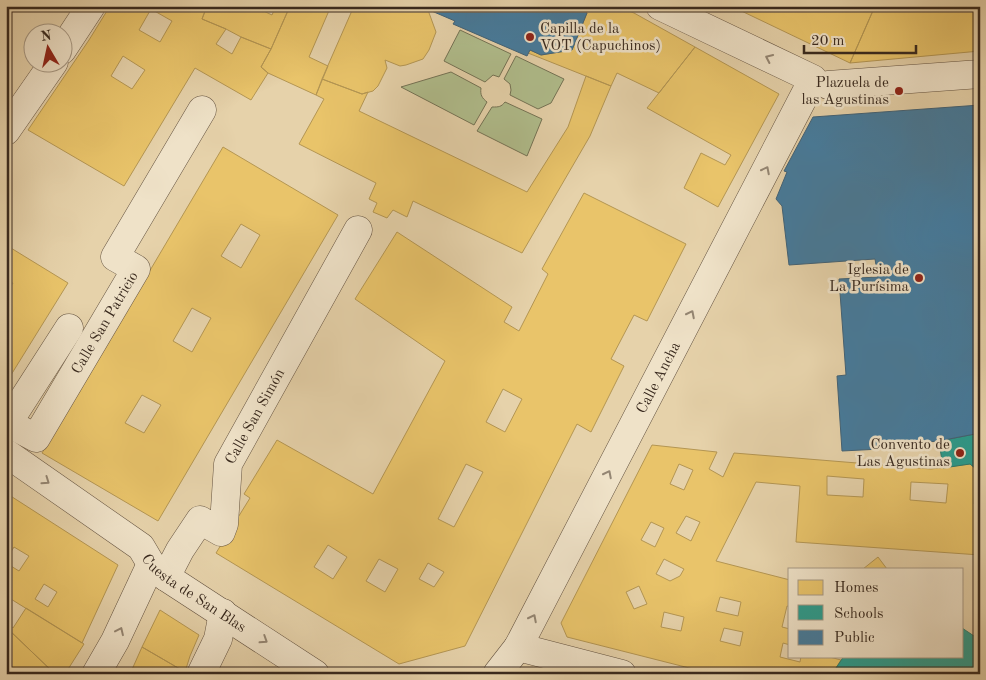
<svg xmlns="http://www.w3.org/2000/svg" width="986" height="680" viewBox="0 0 986 680" font-family="'Old Standard TT',serif">
	<rect width="100%" height="100%" fill="#e6d2aa"/>
	<filter id="stains"><feTurbulence type="fractalNoise" baseFrequency=".004" numOctaves="4"/><feColorMatrix values="0 0 0 0 .2 0 0 0 0 .09 0 0 0 0 .02 0 0 0 .5 -.17"/></filter>
	<radialGradient id="worn" r=".72"><stop offset=".6" stop-color="#630" stop-opacity="0"/><stop offset="1" stop-color="#630" stop-opacity=".3"/></radialGradient>
	<!-- green -->
	<path fill="#b0bd8c" stroke="#747355" d="M460,30L511,54L499,77L493,75L485,82L444,61Z
		M516,56L564,79L551,103L538,109L510,95L511,90L510,84L504,79Z
		M451,72L481,88C480,95 482,98 487,102L474,125L401,87Z
		M505,102L542,119L527,156L477,131L492,107C499,107 501,107 505,102Z"/>
	<!-- homes -->
	<path fill="#e9c46a" stroke="#b49653" fill-rule="evenodd" d="M110,6H207L202,19L226,29L216,44L232,54L241,37L271,49L261,67L268,73L251,100L195,68L124,186L28,130L89,40ZM151,9L172,21L160,42L139,30ZM123,56L145,70L132,89L111,76Z
		M207,6H253L272,15L276,6H290L271,49L241,37L226,29L202,19Z
		M290,6H331L309,57L328,66L316,95L268,73L261,67L271,49Z
		M354,6H420L428,10L436,32L429,50L423,59L406,65L400,66L385,60L387,68L378,86L373,91L362,94L322,79Z
		M582,6H617L634,13L695,47L659,93L617,73L611,86L528,53L530,50L541,55L572,50L587,13Z
		M731,6H875L850,63Z
		M875,6H980V51L850,63Z
		M695,47L779,94L718,207L684,188L701,153L725,165L731,155L647,108Z
		M586,76L611,86L590,136L522,253L413,201L407,217L393,210L387,218L373,212L377,203L369,199L376,183L299,144L324,99L316,95L322,79L362,94L368,92L359,111L527,192L568,127Z
		M223,147L338,215L158,521L42,453ZM241,224L260,235L241,268L221,256ZM192,308L211,318L192,352L173,341ZM142,395L161,405L144,433L125,423Z
		M584,193L686,244L647,321L634,315L611,359L624,366L591,432L577,424L465,646L399,664L216,553L250,498L244,494L277,440L373,494L445,361L355,299L397,232L512,307L504,322L519,331L548,274L542,269ZM503,389L522,399L505,432L486,422ZM466,464L483,472L454,527L438,519ZM328,545L347,557L333,579L314,567ZM379,559L398,569L385,592L366,581ZM428,563L444,572L434,587L419,579Z
		M6,245L68,283L6,383V294L13,283L6,280Z
		M652,445L717,452L709,469L723,477L734,453L931,469L970,464L976,469L974,504H980V555L796,542L800,486L756,482L716,561L790,580V607L787,606L782,627L790,629V645L783,643L780,657L800,662L801,656H826L841,660L832,674H713L567,637L561,623ZM679,464L693,470L684,490L670,484ZM827,476L864,479L863,497L827,495ZM911,482L948,484L946,503L910,500ZM686,516L700,522L691,541L676,533ZM651,522L664,528L655,547L641,540ZM664,559L684,569L680,576L670,581L656,574ZM639,586L647,604L634,609L626,592ZM720,597L741,602L738,616L716,611ZM664,612L684,617L681,631L661,627ZM724,628L743,632L740,646L720,641Z
		M6,493L118,565L82,643L6,596V563L19,571L29,556L14,547L6,560ZM44,584L57,592L48,607L35,599Z
		M878,557L887,569H863Z
		M26,608L84,644L65,674H55L8,629L10,625L13,628Z
		M160,610L199,635L190,656L185,672L142,647Z
		M8,629L55,674H6V631Z
		M142,647L185,672L184,674H130Z"/>
	<!-- schools -->
	<path fill="#2a9d8f" stroke="#2e7a6d" d="M980,433V472L970,464L943,468L939,441Z
		M962,628L980,640V674H832L844,656H962Z"/>
	<!-- public -->
	<path fill="#457b9d" stroke="#416277" d="M420,6H582L587,13L572,50L541,55L530,50L527,56L453,24L455,21Z
		M980,105V433L939,441L902,444L900,448L842,451L837,376L846,375L839,279L878,277L875,259L789,265L782,206L776,199L787,172L784,171L813,117Z"/>
	<g fill="none" stroke-linecap="round" stroke-linejoin="round">
		<!-- minor casing -->
		<g stroke="#645341" stroke-width="29">
			<g id="minor">
				<path d="M62,50L91,6"/>
				<path d="M828,85L980,74"/>
				<path d="M6,131L54,62"/>
				<path id="s1" d="M8,423L36,438L136,269L115,257L202,110"/>
				<path d="M6,426L69,328"/>
				<path id="s2" d="M6,453L141,547L151,564L166,577L315,674"/>
				<path id="s3" d="M166,577L180,550L200,520L221,532L224,524L228,464L358,230"/>
				<path d="M518,647L622,674"/>
				<path d="M96,674L115,641L151,564"/>
				<path d="M201,674L218,639L223,613"/>
				<path id="s4" d="M497,674L518,647L813,79L660,6"/>
			</g>
		</g>
		<!-- minor -->
		<use href="#minor" stroke="#efe2c8" stroke-width="28"/>
	</g>
	<!-- one-way arrows -->
	<defs><path id="oneway-chevron" d="M-2-3.5L2.5 0L-2 3.5" fill="none" stroke-width="1.6" stroke-linecap="round" stroke-linejoin="round" transform="scale(1.25)"/></defs>
	<g stroke="#948673">
		<use href="#oneway-chevron" transform="translate(769 58) rotate(-155)"/>
		<use href="#oneway-chevron" transform="translate(766 170) rotate(-63)"/>
		<use href="#oneway-chevron" transform="translate(691 314) rotate(-63)"/>
		<use href="#oneway-chevron" transform="translate(608 474) rotate(-63)"/>
		<use href="#oneway-chevron" transform="translate(46 481) rotate(35)"/>
		<use href="#oneway-chevron" transform="translate(533 618) rotate(-63)"/>
		<use href="#oneway-chevron" transform="translate(120 631) rotate(-65)"/>
		<use href="#oneway-chevron" transform="translate(264 640) rotate(33)"/>
	</g>
	<!-- markers -->
	<g fill="#8f2418" stroke="#efe2c8" stroke-width="2">
		<circle cx="530" cy="37" r="5"/>
		<circle cx="899" cy="91" r="5"/>
		<circle cx="919" cy="278" r="5"/>
		<circle cx="960" cy="453" r="5"/>
	</g>
	<g text-anchor="middle" stroke-width="5" stroke-linejoin="round" paint-order="stroke">
		<!-- poi labels -->
		<g font-size="15" fill="#38291e" stroke="#efe2c8" text-anchor="end">
			<text x="540" y="33" text-anchor="start">Capilla de la<tspan x="540" dy="17">VOT (Capuchinos)</tspan></text>
			<text x="889" y="87">Plazuela de<tspan x="889" dy="17">las Agustinas</tspan></text>
			<text x="909" y="274">Iglesia de<tspan x="909" dy="17">La Purísima</tspan></text>
			<text x="950" y="449">Convento de<tspan x="950" dy="17">Las Agustinas</tspan></text>
		</g>
		<!-- street labels -->
		<g font-size="15" fill="#38291e" stroke="#efe2c8">
			<text dy="5" stroke="none"><textPath href="#s1" startOffset="166">Calle San Patricio</textPath></text>
			<text dy="5" stroke="none"><textPath href="#s4" startOffset="338">Calle Ancha</textPath></text>
			<text dy="5" stroke="none"><textPath href="#s3" startOffset="214">Calle San Simón</textPath></text>
			<text dy="5" stroke="none"><textPath href="#s2" startOffset="236">Cuesta de San Blas</textPath></text>
		</g>
	</g>
	<!-- margin -->
	<rect width="986" height="680" fill="none" stroke="#e6d2aa" stroke-width="25"/>
	<rect x="8" y="8" width="971" height="665" fill="none" stroke="#38291e" stroke-width="2.5"/>
	<rect x="12" y="12" width="961" height="655" fill="none" stroke="#38291e"/>
	<!-- legend -->
	<rect x="788" y="568" width="175" height="90" fill="#efe2c8" stroke="#a69884"/>
	<rect x="798" y="580" width="25" height="15" fill="#e9c46a" stroke="#a69884"/>
	<text x="834" y="592" font-size="15" fill="#38291e">Homes</text>
	<rect x="798" y="605" width="25" height="15" fill="#2a9d8f" stroke="#a69884"/>
	<text x="834" y="618" font-size="15" fill="#38291e">Schools</text>
	<rect x="798" y="630" width="25" height="15" fill="#457b9d" stroke="#a69884"/>
	<text x="834" y="642" font-size="15" fill="#38291e">Public</text>
	<!-- north arrow -->
	<g transform="translate(48 48) rotate(351)"><circle r="24" fill="#efe2c8" stroke="#a69884"/>
	<path d="M0-4L9 19L0 12L-9 19Z" fill="#8f2418"/>
	<text y="-8" font-size="14" font-weight="bold" text-anchor="middle" fill="#38291e">N</text>
	</g>
	<!-- scale -->
	<path d="M804 45v8h112v-8" fill="none" stroke="#38291e" stroke-width="2.5"/>
	<text x="811" y="45" font-size="15" fill="#38291e" stroke="#efe2c8" stroke-width="4" paint-order="stroke">20 m</text>
	<rect width="100%" height="100%" filter="url(#stains)"/>
	<rect width="100%" height="100%" fill="url(#worn)"/>
</svg>
